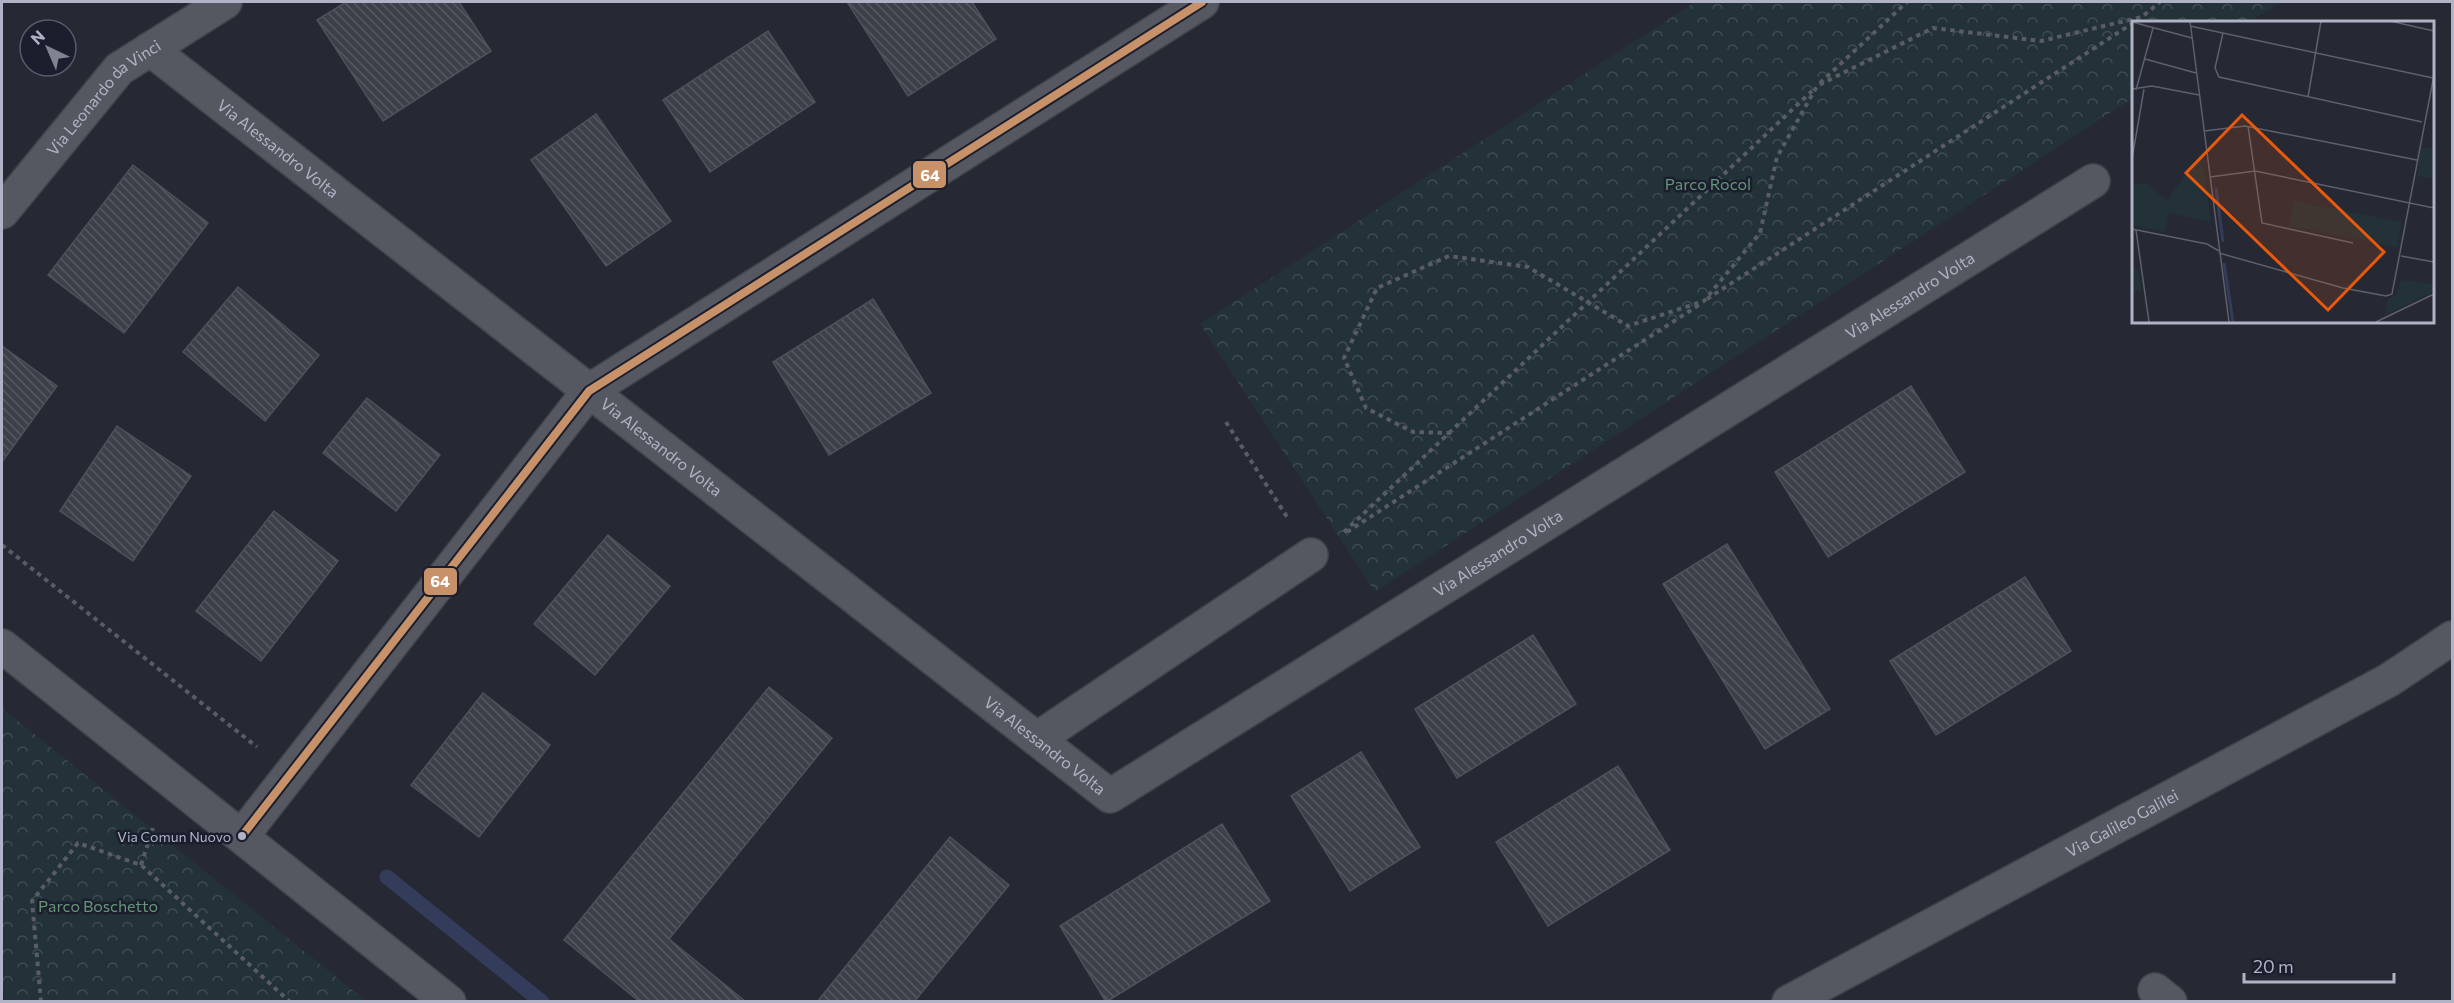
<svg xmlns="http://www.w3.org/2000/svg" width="2454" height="1003" viewBox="0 0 2454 1003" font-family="Commissioner,sans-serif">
	<defs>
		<pattern id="forest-crowns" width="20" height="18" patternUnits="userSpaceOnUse" patternTransform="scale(1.5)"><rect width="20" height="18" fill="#233138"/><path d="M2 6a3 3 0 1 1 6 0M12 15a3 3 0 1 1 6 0" fill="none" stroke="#404c53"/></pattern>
		<pattern id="building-back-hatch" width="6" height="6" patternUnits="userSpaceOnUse" patternTransform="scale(1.5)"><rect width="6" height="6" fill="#3e4049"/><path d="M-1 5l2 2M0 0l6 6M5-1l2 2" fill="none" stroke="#575962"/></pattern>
	</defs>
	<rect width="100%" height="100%" fill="#262933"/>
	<!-- forest -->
	<path fill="url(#forest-crowns)" d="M1695,2H2282L2249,22H2133V98L1375,592L1200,324Z
		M2,708L366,1001H4L2,983Z"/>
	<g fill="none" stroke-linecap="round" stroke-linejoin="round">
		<!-- stream -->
		<path stroke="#343c5b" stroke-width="15" d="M387,877L542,1002"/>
	</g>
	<!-- building -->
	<path fill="url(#building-back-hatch)" stroke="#4e505b" stroke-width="1.5" d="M346,2H459L491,51L383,121L317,20Z
		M847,2H972L996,39L908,96Z
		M768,31L815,102L710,172L663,100Z
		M596,114L671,221L606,266L531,160Z
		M133,165L208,223L124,333L48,275Z
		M238,287L319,355L265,421L183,352Z
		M873,299L931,393L829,455L773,362Z
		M2,346L57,386L2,462Z
		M1911,386L1965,472L1828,557L1775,472Z
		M367,398L440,455L396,511L323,453Z
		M117,426L191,476L133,561L60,511Z
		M274,511L338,561L261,661L196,611Z
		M608,535L670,586L595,675L534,624Z
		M1727,544L1830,709L1765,749L1663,584Z
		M2025,577L2071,651L1936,735L1890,661Z
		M1533,635L1576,704L1457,778L1415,709Z
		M769,687L832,738L669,939L746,1002H640L564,940Z
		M483,693L550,745L479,837L411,785Z
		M1361,752L1420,847L1350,891L1291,796Z
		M1618,766L1670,850L1548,926L1496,842Z
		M1222,824L1270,901L1106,1002L1060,926Z
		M950,837L1009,885L914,1002H817Z"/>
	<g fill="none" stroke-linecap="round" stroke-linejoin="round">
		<!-- minor casing -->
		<g stroke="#42444c" stroke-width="36">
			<g id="minor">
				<path id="s1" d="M150,49L1110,796L2093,181"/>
				<path id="s2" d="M2,212L119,69L225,2"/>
				<path d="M2,646L449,1002"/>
				<path d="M1037,739L1311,555"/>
				<path d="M242,836L589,391L1202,2"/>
				<path d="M2155,990L2170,1002"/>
				<path id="s3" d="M1789,1002L2389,680L2452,638"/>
			</g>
		</g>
		<!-- path -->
		<path stroke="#595c64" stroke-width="4" stroke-dasharray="4.5 4.5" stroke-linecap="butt" d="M1820,83L1907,2
			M1707,299L2133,23
			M1226,422L1289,520
			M1451,433L1413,432L1366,408L1344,358L1377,288L1449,256L1528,267L1628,326L1704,301L1760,233L1777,157L1817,86L1933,28L2041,41L2142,17L2160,2
			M1344,532L1812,91
			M1347,532L1699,305
			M2,545L257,747
			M141,865L153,828
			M41,1002L32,901L78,843L141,865L290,1002"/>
		<!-- minor -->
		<use href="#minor" stroke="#565861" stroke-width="33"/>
		<!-- bus-1 casing -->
		<g stroke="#1a1e2d" stroke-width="12">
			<path id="bus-1" d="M242,836L589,391L1202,2"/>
		</g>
		<!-- bus-1 -->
		<use href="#bus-1" stroke="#c7916a" stroke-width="8"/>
	</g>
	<!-- markers -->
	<circle fill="#afb3c5" stroke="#1a1e2d" stroke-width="2" cx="242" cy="836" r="5"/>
	<g text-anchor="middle" stroke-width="5" stroke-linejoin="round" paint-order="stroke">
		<!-- bus labels -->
		<g font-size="14" fill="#afb3c5" stroke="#1a1e2d" text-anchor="end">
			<text x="231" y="842">Via Comun Nuovo</text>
		</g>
		<!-- street labels -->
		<g font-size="16" fill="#afb3c5" stroke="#1a1e2d">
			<text dy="6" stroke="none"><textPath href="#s2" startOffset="154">Via Leonardo da Vinci</textPath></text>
			<text dy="6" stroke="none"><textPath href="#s1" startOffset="162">Via Alessandro Volta</textPath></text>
			<text dy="6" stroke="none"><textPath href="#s1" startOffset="2160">Via Alessandro Volta</textPath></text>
			<text dy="6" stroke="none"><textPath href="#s1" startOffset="648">Via Alessandro Volta</textPath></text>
			<text dy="6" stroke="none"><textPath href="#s1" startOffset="1674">Via Alessandro Volta</textPath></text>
			<text dy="6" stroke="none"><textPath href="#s1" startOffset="1134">Via Alessandro Volta</textPath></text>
			<text dy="6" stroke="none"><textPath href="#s3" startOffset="378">Via Galileo Galilei</textPath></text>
		</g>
		<!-- park labels -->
		<g font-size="16" fill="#66957a" stroke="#1a1e2d">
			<text x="1708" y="190">Parco Rocol</text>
			<text x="98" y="912">Parco Boschetto</text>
		</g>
	</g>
	<!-- overview -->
	<g transform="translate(2132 21)">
		<rect width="302" height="302" fill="#262933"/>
		<path d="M289,126L301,128V158L285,155ZM70,131L79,201L37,192L33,211L0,204V162L15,163L35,179ZM162,180L270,201L265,226L157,205ZM0,248L7,249L10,272L0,269ZM269,259L301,263V271L253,294L255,279L264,274Z" fill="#233138"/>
		<path fill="none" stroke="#343c5b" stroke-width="3" d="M84,167L91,221M92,242L101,301"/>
		<path fill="none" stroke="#5d606d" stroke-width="1.5" d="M58,0L97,301M258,0L302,10M0,1L60,17M58,5L301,57M91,12L83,47L87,56L290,101M13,38L64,52M0,68L20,65L67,74M4,69L21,7M176,76L189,0M116,105L130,202L221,222M72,110L113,105L285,139M0,138L12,68M78,156L123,150L302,187M0,208L75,223L87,230M4,209L17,301M87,232L211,267L254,275L260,273L302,54M269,235L302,241M244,301L302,273"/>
		<path fill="#e8590c" fill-opacity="0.15" stroke="#e8590c" stroke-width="3" d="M110,94L252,231L196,289L54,152Z"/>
		<rect width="302" height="302" fill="none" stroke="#afb3c5" stroke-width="3"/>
	</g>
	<g stroke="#1a1e2d" stroke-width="2">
		<rect x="912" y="160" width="35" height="29" rx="6" fill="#c7916a"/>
		<rect x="423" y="567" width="35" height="29" rx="6" fill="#c7916a"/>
	</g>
	<g font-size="16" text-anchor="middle" font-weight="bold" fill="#fff">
		<text x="930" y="181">64</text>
		<text x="440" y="587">64</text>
	</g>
	<!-- border -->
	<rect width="2454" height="1003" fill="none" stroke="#afb3c5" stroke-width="6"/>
	<!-- north arrow -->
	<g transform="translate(48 48) rotate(316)"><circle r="28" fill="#1a1e2d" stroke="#565a6a" stroke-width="1.5"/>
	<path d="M0-4.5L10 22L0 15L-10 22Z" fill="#7f8392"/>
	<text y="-9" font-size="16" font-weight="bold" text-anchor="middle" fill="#afb3c5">N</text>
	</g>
	<!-- scale -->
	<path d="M2244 973v9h150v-9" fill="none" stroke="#afb3c5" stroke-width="3"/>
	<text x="2253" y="973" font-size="18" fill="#afb3c5" stroke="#1a1e2d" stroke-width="4.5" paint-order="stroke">20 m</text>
</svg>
